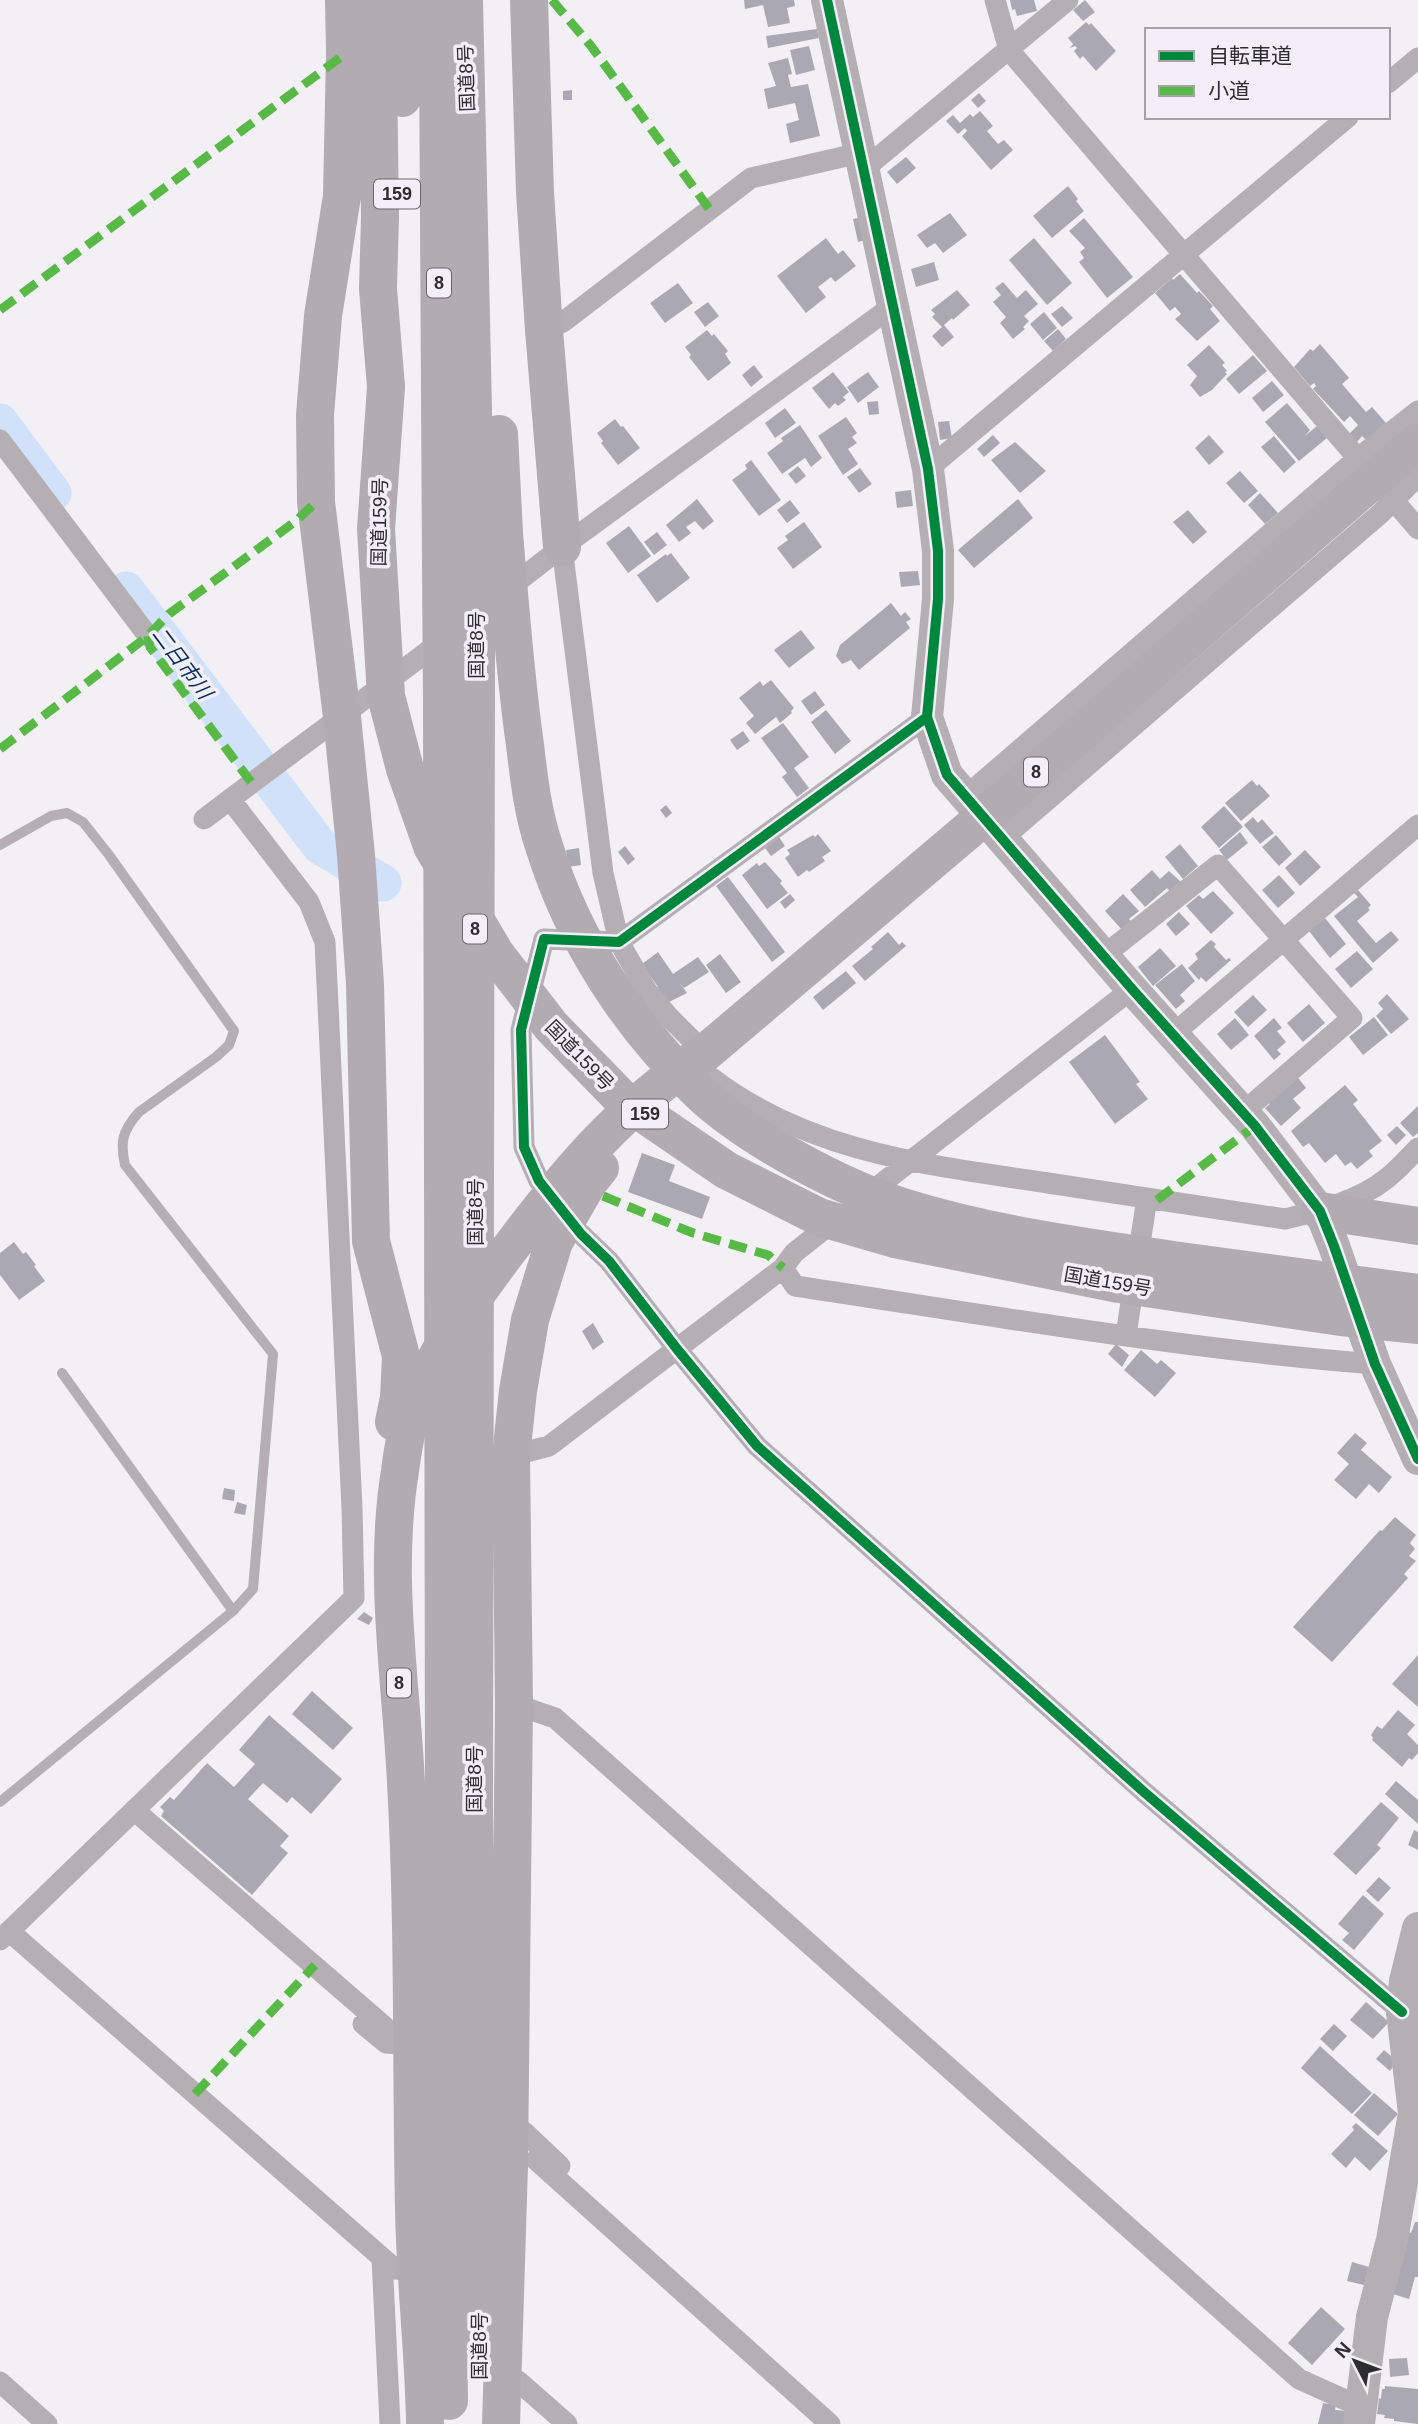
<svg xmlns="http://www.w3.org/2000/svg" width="1418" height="2424" viewBox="0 0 1418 2424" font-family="Helvetica,'Noto Sans JP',sans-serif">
	<rect width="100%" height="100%" fill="#f3f0f5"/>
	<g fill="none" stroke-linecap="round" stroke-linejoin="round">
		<!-- river -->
		<path stroke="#d0e1f9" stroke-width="37" d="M0,422L53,493
			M126,590L320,846L383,883"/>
	</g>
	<!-- building -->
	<path fill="#aaa9b3" d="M744,0H794L795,6L787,8L790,23L768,27L763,5L745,9Z
		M1010,0H1034L1037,11L1017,16L1015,9L1012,10Z
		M1085,0L1095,12L1083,21L1073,10Z
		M1086,22L1089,25L1091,23L1116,51L1096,71L1083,56L1080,59L1074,51L1077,48L1075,46L1070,48L1073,44L1068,38Z
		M817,29L819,38L768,48L766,36Z
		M809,46L815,70L796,75L790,50Z
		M788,58L792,74L788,75L791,87L808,84L820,136L790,143L786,124L799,120L795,103L768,109L764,89L776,86L768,63Z
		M572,90V100H563V91Z
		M979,93L986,101L978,108L971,100Z
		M980,111L993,126L987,131L998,144L1004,140L1013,150L991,170L962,136L967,131L965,128L958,134L946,121L953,115L960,123L970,114L973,117Z
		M906,157L916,168L897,184L887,172Z
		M1068,186L1078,199L1076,201L1084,211L1052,238L1033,216Z
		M950,213L967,235L943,253L935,243L927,248L917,235Z
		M863,217L869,239L858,242L853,219Z
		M1084,218L1133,277L1107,298L1079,262L1084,258L1080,252L1085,248L1069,231Z
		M826,238L838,254L843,250L856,266L835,282L831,277L818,287L826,297L806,313L777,276Z
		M1034,238L1072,283L1047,305L1009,260Z
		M934,262L939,280L916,287L911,269Z
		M1180,274L1197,293L1199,291L1213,306L1210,309L1220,321L1197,341L1175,319L1181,314L1175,307L1170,311L1155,293L1172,278L1173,280Z
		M1003,282L1017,298L1026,290L1038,304L1024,316L1029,321L1023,327L1025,329L1013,339L1000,323L1006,317L993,302L1001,295L995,288Z
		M678,283L693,303L665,323L650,303Z
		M957,290L970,305L953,320L952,318L944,325L954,337L942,347L932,336L942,327L932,317L935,314L931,310Z
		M708,302L719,316L705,327L694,312Z
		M1062,306L1073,318L1062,327L1051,314Z
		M1044,312L1057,328L1043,340L1030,324Z
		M1058,329L1066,339L1053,351L1044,341Z
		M707,330L712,336L714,334L728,351L725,354L731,363L708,381L689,357L691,355L685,347Z
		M1320,344L1349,378L1342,384L1366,412L1372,407L1386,423L1366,440L1362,436L1357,442L1349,434L1358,425L1350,416L1344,422L1313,389L1316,386L1314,383L1310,386L1294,367L1310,349L1313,351Z
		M1209,345L1225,363L1222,365L1227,371L1225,372L1227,374L1212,390L1200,397L1190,385L1197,376L1187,365Z
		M1253,355L1267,371L1239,394L1226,379Z
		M754,365L763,377L751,387L742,375Z
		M833,372L849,392L843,397L846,400L838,406L835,403L829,409L812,388Z
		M868,372L879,387L858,403L847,387Z
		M1272,381L1284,395L1263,412L1252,398Z
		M878,401L879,414L869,415L867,402Z
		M1287,403L1310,430L1305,436L1317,426L1327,438L1299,461L1265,422Z
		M785,408L796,423L775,438L765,423Z
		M846,417L857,433L852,437L857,443L848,449L858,464L843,475L818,436Z
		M615,419L621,427L623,426L640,448L618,465L601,443L603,441L597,433Z
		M949,421L952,438L940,440L938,422Z
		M800,425L822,458L811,467L805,458L782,474L767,453L783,441L781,438Z
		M993,435L1000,443L984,457L977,449Z
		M1209,435L1224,452L1209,465L1195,448Z
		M1274,436L1296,462L1284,473L1261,447Z
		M1015,442L1046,471L1020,493L991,460Z
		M751,460L781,500L759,516L732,480L747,469L745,465Z
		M798,466L806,476L796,484L788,474Z
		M860,468L872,484L859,493L847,477Z
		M1240,471L1258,491L1244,503L1226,483Z
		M911,490L913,506L897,508L895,492Z
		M1260,493L1278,513L1265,524L1248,505Z
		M697,499L714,521L703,530L695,521L686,527L691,533L679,542L666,525Z
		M1018,499L1033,518L974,568L958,550Z
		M790,500L800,513L787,523L777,510Z
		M1188,510L1207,532L1193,544L1173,522Z
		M804,522L822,547L793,569L777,548L788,540L785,536Z
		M629,526L651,556L628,573L606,543Z
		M657,532L667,545L654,555L644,542Z
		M671,553L690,578L657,603L637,575L666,554L667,556Z
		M918,571L920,585L901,587L899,572Z
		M891,603L901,616L905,612L911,619L906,622L910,628L859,670L851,660L842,664L836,656L840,645Z
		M801,630L815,648L789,668L774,650Z
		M771,680L794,708L791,711L792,713L780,723L776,717L755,734L746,723L754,716L739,698L760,681L763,686Z
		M815,691L825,705L811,715L801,701Z
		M826,710L851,741L835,754L811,722Z
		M783,723L809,757L794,768L809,788L797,797L782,777L787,773L761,738Z
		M743,731L750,741L737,750L730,740Z
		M1252,780L1257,786L1259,784L1270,796L1241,821L1225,803Z
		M666,805L672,813L666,818L660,810Z
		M1224,806L1243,827L1219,848L1201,827Z
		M1253,817L1258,823L1262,819L1274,833L1260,844L1244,825Z
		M1240,832L1248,843L1227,860L1219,850Z
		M818,834L831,851L822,857L825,861L809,872L807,870L798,877L785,858L790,854L787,850L813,835L815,837Z
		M1276,835L1292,854L1279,866L1262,847Z
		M779,837L785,846L771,856L765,848Z
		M1180,844L1198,866L1183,879L1165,857Z
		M625,846L635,859L628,865L618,852Z
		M579,848L581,865L568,867L566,850Z
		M1305,850L1321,867L1300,886L1285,868Z
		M765,862L782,881L780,883L788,893L767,909L742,875L757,863L759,866Z
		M1152,870L1160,879L1169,871L1181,882L1171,892L1167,888L1145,907L1130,890Z
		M1279,875L1295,893L1278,908L1262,890Z
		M728,877L785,952L772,962L716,886Z
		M1358,890L1371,905L1368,908L1370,910L1357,921L1376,943L1391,931L1399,940L1373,963L1334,916L1358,897L1354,893Z
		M1213,891L1234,913L1211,934L1186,906L1199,895L1203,899Z
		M790,894L795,900L785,909L780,902Z
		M1123,894L1139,911L1129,919L1132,922L1123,931L1105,911Z
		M1179,912L1190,924L1176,936L1166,924Z
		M1325,918L1346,944L1330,958L1309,931Z
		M888,932L899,945L902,942L906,946L865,981L852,966L873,949L871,947Z
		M1211,940L1216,944L1214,947L1226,960L1229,958L1231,960L1206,982L1201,977L1199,980L1188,968L1198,959L1195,954Z
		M1160,948L1176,966L1153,986L1138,967Z
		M1357,951L1373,969L1351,988L1335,969Z
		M658,952L673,974L698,957L709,972L684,988L679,982L687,993L669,1002L656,989L658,987L642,964Z
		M720,954L741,982L726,993L706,965Z
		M1182,964L1195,981L1180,995L1185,1001L1176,1009L1155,985Z
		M846,971L856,983L823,1010L813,997Z
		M1387,994L1409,1019L1391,1034L1376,1016L1383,1009L1378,1003Z
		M1253,995L1267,1010L1248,1027L1234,1012Z
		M1309,1004L1325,1023L1303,1042L1287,1023Z
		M1374,1017L1388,1035L1363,1055L1349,1037Z
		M1235,1018L1249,1035L1231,1050L1217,1034Z
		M1274,1018L1282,1028L1277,1031L1286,1042L1277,1050L1281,1054L1274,1060L1254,1036Z
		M1105,1035L1140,1082L1136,1084L1148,1099L1115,1124L1069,1062Z
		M1296,1075L1306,1088L1293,1099L1301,1108L1281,1126L1265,1108L1270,1104L1268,1102Z
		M1345,1085L1358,1100L1353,1104L1382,1141L1369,1151L1373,1156L1357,1169L1351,1162L1345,1166L1336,1154L1325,1163L1309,1143L1303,1147L1291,1131Z
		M1418,1106V1133L1413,1137L1400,1123Z
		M1397,1126L1406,1135L1396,1145L1387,1135Z
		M642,1153L675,1165L669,1181L710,1197L702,1219L628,1192Z
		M14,1242L23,1254L26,1252L36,1265L34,1266L45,1281L19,1300L0,1275V1253Z
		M593,1323L604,1342L593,1350L582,1331Z
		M1116,1344L1129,1355L1122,1367L1108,1354Z
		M1141,1350L1157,1364L1161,1360L1176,1373L1155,1397L1124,1370Z
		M1355,1433L1367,1443L1361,1450L1392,1477L1379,1493L1369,1484L1356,1499L1334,1480L1349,1464L1337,1453Z
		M224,1488L235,1490L234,1501L222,1499Z
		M237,1502L247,1505L245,1515L234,1513Z
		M1395,1517L1416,1535L1410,1543L1415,1549L1409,1556L1416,1561L1404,1574L1408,1578L1332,1662L1293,1627L1380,1530L1382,1531Z
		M364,1612L373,1618L369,1625L357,1619Z
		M1418,1655V1707L1392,1684Z
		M312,1691L353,1728L333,1750L292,1714Z
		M1398,1710L1415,1725L1407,1734L1418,1745V1753L1412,1760L1409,1758L1402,1767L1372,1740L1373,1738L1371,1735L1377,1726L1382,1729Z
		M269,1715L342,1779L311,1814L292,1797L287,1803L263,1783L248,1799L289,1836L280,1846L288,1853L252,1895L161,1816L164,1811L160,1807L170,1797L174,1800L207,1763L234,1787L255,1764L239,1750Z
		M1396,1781L1418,1800V1824L1385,1794Z
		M1381,1802L1399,1818L1377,1845L1381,1848L1356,1875L1333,1854Z
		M1414,1830L1418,1832V1850L1408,1845Z
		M1379,1877L1391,1888L1378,1902L1366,1891Z
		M1363,1895L1384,1914L1354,1950L1342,1940L1349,1933L1338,1924Z
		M1366,2002L1389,2022L1373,2039L1350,2020Z
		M1334,2024L1347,2036L1333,2051L1320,2039Z
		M1320,2046L1372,2093L1352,2114L1301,2068Z
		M1384,2050L1397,2061L1390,2071L1376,2059Z
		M1374,2093L1398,2114L1378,2136L1354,2115Z
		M1356,2123L1388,2151L1370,2171L1355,2157L1346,2168L1331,2154L1354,2130L1352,2127Z
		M1415,2222H1418V2277H1415L1409,2299L1393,2294L1408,2232L1411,2233Z
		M1352,2262L1369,2267L1364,2285L1347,2281Z
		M1321,2307L1345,2329L1312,2365L1288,2343Z
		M1407,2358L1409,2375L1390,2377L1389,2359Z
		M1385,2386L1418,2389V2424L1394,2421V2419L1384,2418L1385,2415L1377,2414L1379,2398L1381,2399L1382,2389H1385Z
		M1323,2403L1336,2405L1335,2410L1348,2411L1346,2424H1318Z"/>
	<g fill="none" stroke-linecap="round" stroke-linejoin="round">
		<!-- lane -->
		<path stroke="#b5afb4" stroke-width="10" d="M0,845L51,816L67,813L83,822L109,855L234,1031L229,1045L216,1057L139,1112C122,1131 120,1142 125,1165L273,1354L253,1589L233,1611L0,1802
			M62,1373L233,1611"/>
		<!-- street -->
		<path stroke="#b5afb4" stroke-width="21" d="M995,0L1009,50L1418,529
			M1388,83L1418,58
			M864,169L1068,0
			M544,330L563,322L751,178L860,153
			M0,440L148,636
			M928,469L1348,117
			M562,547L603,873L619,942L647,991L669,1017L705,1053
			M504,592L562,547L894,305
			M966,796L1358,458L1418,411
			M204,819C284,758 366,699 445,638
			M1002,839L1381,513L1418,476
			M1103,956L1218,865L1352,1018L1242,1113
			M1172,1035L1418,825
			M712,1078C810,1153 929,1165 1048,1183C1127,1195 1206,1207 1285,1219C1318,1211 1359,1201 1386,1179C1398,1170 1408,1158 1418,1148
			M539,1181L524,1147L521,1030L544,939L619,942L927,717
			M863,1198L1132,989
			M581,1234L609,1261L677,1349L757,1446L1144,1792L1402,2012
			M783,1268L795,1286C988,1315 1181,1349 1375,1364
			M1126,1335L1147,1198
			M511,1456L549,1446L783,1268L794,1253L838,1218
			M514,1704L555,1718L1299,2379L1361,2407
			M134,1810L385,2027
			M9,1931L395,2269L415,2270
			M0,1940L354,1598L352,1508L325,942L309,902L230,799
			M363,2024L386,2043L410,2045
			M509,2131L524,2132L560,2166
			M536,2160L830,2424
			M382,2258L390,2424
			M0,2382L47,2424
			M502,2389L518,2381L567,2424"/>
		<!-- secondary -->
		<path stroke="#b5afb4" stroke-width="32" d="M827,0L928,469L938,551V599L927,717L947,775L1132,989L1255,1126L1320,1211L1334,1246L1375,1364L1418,1459
			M1359,2424L1372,2317L1392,2240L1414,2113L1402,2012L1405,1981L1418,1928"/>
		<!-- highway -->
		<path stroke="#b2acb2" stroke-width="38" d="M344,0L345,54L342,196L323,316L315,415L316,502L342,717L356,855L365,984L371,1241L401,1356L399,1398L394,1422
			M371,0L378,71L380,216L378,289L386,387
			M436,0L438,44L441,567
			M464,0L476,546
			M529,0L535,192L544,330L562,547
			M402,98L403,0
			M499,434L504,533
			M442,707L443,1170
			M475,1173L476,685
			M1320,1211L1418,1226
			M444,1807L449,2401
			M474,1810L479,2337
			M425,2424C424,2352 415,2280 414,2208C411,2067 414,1925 406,1783C401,1680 383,1574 400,1471C402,1456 404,1441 408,1427C428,1359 469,1302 511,1247C569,1170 623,1106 705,1053L984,817L1365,487
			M501,2424L509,2166L514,1704L511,1456L518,1391L530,1320L554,1242L588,1183L600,1168"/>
		<!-- highway-bridge -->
		<path stroke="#b2acb2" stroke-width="38" d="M386,387L376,529L386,696L405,769L432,846L495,953L551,1026L622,1099L726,1170L819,1217L895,1239L1119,1284L1341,1317L1418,1325
			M1365,487L1418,442
			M504,533C510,604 515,675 525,745C529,779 533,814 544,846C573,940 629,1026 700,1093C748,1138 840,1187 903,1207C990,1234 1083,1247 1173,1260C1255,1271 1336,1282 1418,1293
			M441,567L442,707
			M476,685V546
			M443,1170L444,1807
			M474,1810L475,1173"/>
		<!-- quiet -->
		<path stroke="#58b947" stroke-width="9" stroke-dasharray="18 9" stroke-linecap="butt" d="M552,0L591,46L710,210
			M0,310L345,54
			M148,636L150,647L251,782
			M0,749L148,636L169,614L296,521L316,502
			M603,1196L693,1233L768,1255L783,1268
			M1157,1200L1255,1126
			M195,2094L315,1965"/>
		<!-- cycleway casing -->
		<g stroke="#f3eef7" stroke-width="15">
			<path id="cycleway" d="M827,0L928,469L938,551V599L927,717L947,775L1132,989L1255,1126L1320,1211L1334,1246L1375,1364L1418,1459
				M927,717L619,942L544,939L521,1030L524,1147L539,1181L581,1234L609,1261L677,1349L757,1446L1144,1792L1402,2012"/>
		</g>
		<!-- cycleway -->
		<use href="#cycleway" stroke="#00873e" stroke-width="10"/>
	</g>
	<g text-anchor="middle" stroke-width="7" stroke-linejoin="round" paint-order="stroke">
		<!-- shield labels -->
		<g fill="#f3eef7" stroke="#69676c" stroke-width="2">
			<rect x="374" y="179.5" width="46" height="29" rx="5"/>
			<rect x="427" y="268.5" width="24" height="29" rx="5"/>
			<rect x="1024" y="757.5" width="24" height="29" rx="5"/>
			<rect x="463" y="914.5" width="24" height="29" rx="5"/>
			<rect x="622" y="1099.5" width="46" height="29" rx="5"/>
			<rect x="387" y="1668.5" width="24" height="29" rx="5"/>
		</g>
		<g font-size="18" font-weight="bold" fill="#2e2d30">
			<text x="397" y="200">159</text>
			<text x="439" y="289">8</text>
			<text x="1036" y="778">8</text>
			<text x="475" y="935">8</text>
			<text x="645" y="1120">159</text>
			<text x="399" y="1689">8</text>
		</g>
		<!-- street labels -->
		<g font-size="19" fill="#2e2d30" stroke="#f3eef7">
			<text transform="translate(466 78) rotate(-92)" y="7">国道8号</text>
			<text transform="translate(379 522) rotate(-89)" y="7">国道159号</text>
			<text transform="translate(476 645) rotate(-90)" y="7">国道8号</text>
			<text transform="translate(580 1055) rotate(46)" y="7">国道159号</text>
			<text transform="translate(475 1212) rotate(-90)" y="7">国道8号</text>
			<text transform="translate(1108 1281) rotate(10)" y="7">国道159号</text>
			<text transform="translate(474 1779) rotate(-90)" y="7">国道8号</text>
			<text transform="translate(479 2346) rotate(-90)" y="7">国道8号</text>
		</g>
		<!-- water labels -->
		<g font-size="21" font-style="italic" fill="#012e5c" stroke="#f3eef7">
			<text transform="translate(182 663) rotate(53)" y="7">二日市川</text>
		</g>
	</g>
	<!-- legend -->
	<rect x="1145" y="28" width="245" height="91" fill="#f3eef7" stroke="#a4a1a7" stroke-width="2"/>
	<rect x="1159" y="51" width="35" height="10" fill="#00873e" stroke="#a4a1a7" stroke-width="2"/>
	<text x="1208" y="63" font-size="21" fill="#2e2d30">自転車道</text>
	<rect x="1159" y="86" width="35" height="10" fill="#58b947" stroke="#a4a1a7" stroke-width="2"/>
	<text x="1208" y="98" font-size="21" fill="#2e2d30">小道</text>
	<!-- north arrow -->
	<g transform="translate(1355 2361) rotate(312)" stroke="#f3eef7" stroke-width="5" paint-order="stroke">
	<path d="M0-5L12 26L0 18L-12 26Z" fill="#2e2d30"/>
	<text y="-10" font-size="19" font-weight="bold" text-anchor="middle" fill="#2e2d30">N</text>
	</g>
</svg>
